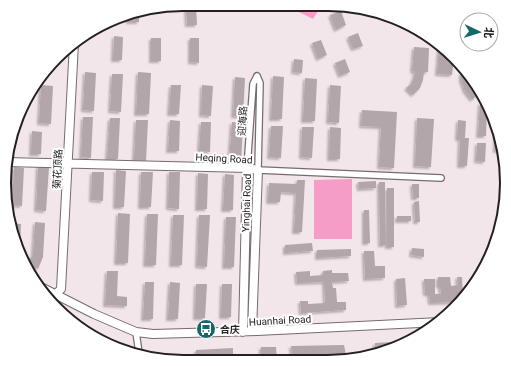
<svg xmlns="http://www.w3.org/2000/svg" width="511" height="366" viewBox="0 0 511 366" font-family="Roboto,'Noto Sans SC',sans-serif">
	<defs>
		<filter id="shadow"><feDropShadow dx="-2" dy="2" stdDeviation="1" flood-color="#0004"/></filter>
	</defs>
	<rect width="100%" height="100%" fill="#f2e6eb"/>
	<!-- green -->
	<path fill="#f39dc7" d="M289,7L320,8L313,19Z
		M352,179V239H314V180Z"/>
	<!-- building -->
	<path fill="#b2a6ab" filter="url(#shadow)" d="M186,6H196L197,25H187Z
		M136,10H139V22H128V14Z
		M341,11L346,25L336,30L330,15Z
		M358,33L363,46L353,49L348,37Z
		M114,36L123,37L122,60H113Z
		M151,38H161V61H151Z
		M190,38H199V63L190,62Z
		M321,40L327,55L318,59L312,43Z
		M414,47L429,48L428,72H424L423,80L420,88L413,95L406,88L411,84L414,77L415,72L412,71Z
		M439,48H442L454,59L452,75L437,74Z
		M294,59L303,60L302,73L293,72Z
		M345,59L350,72L340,76L335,63Z
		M466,70L470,74L473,84L479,93L472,100L465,91L461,80V73H465Z
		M85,72L96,73L94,111L83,110Z
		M138,72L151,73L149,114H136Z
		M112,74H123L121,112L110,111Z
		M273,76L284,77L282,119H271Z
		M235,77L245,78L243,117L233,116Z
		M305,78L317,79L315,121H303Z
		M41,85L53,86L51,124L39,123Z
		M171,85H181L179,114H169Z
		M202,85L213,86L211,116L201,115Z
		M330,85L341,86L339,123L328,122Z
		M25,100L24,121H17L22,104Z
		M480,103H484L487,109L486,136H478Z
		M362,110L397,112L394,168L379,167L381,127L361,126Z
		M83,117H93L91,158L81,157Z
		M110,118H120L118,159H107Z
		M417,118L434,119L431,167L415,166Z
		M136,120H148L146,161L134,160Z
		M170,120L180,121L179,151H168Z
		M458,120L466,121L465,138H469L467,166H459L460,139H457Z
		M201,122H211L210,152L199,151Z
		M232,122L243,123L241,164L229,163Z
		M271,126H283L281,158L269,157Z
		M302,127H314L312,158L301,157Z
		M330,127L341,128L340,159H329Z
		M496,127L501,136L502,151H495Z
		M32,131L42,132L41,154H31Z
		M477,143H486L485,162L476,161Z
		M38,166L49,167L46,211L36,210Z
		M14,167L24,168L22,206L12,205Z
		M116,170L126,171L124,207H115Z
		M92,172H104L103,201L91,200Z
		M141,172H153L151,207H140Z
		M169,172H180L179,209L168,208Z
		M198,173L208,174L207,209H197Z
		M225,174L234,175L233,210H223Z
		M297,180H305L302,232H294L296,193L281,192L280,202H268L269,183L297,184Z
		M376,181V188L359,189L358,182Z
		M379,182H385L386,245H380Z
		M412,184H419V198H413Z
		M387,188H394V247H387Z
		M419,201L420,222H415L414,202Z
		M364,210H369L370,243H364Z
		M118,213L130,214L128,263H116Z
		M147,214H158L156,265H145Z
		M173,215H184L182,265H171Z
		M199,215H210L207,267L197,266Z
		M397,216H411V221H397Z
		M226,217H236L234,267H224Z
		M35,222L45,223L43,257L38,269L28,264L33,254Z
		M10,223L21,224L20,248L18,252Z
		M312,243L313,251L285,253V245Z
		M412,248L424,249V257L411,255Z
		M351,249V256L317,258V250Z
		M364,251H374L375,266H385V278L365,279Z
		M332,270V273H348L349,281L332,282L333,288H336L337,302H346V310L301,313L300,301H308V304L325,303L324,282L297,283L296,272L310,271V276L323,275V271Z
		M107,271H118L117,296L127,297V306L105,305Z
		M438,277H450L451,286L458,285L457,277H462L463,296L457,302L430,303L429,294H425L424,279H435V294H441L440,286H438Z
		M405,278L407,305L397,306L396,279Z
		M145,282H154L153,319H143Z
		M170,282L180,283L178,319H168Z
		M196,284H207L205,318H195Z
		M222,284H232L231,317H221Z
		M409,341L397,348L374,354L375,343Z
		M344,345L347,360L332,361L331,355L292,356L291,346Z
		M261,347H276L277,361H261Z
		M233,348V359L196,361V350Z"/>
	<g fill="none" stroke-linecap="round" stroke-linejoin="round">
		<!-- street casing -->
		<g stroke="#766b70" stroke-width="8">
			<path id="street" d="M257,76L260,83L258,170L441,178
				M247,168L253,84L257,76
				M136,332L139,353"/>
		</g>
		<!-- secondary casing -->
		<g stroke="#766b70" stroke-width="10">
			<path id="secondary" d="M6,162L247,168L258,170L252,331
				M37,285L94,314L136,332L153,334L257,331L440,322
				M56,294L61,289L74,43
				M243,332L247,168"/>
		</g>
		<!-- street -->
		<use href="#street" stroke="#fff" stroke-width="5.5"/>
		<!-- secondary -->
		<use href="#secondary" stroke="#fff" stroke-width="8"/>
	</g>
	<!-- icons -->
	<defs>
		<g id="bus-disc" transform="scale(1)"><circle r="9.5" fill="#176669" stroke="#fff"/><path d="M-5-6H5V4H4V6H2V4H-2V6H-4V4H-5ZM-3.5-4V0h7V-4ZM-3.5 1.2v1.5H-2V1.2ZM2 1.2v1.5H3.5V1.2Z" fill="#fff"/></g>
	</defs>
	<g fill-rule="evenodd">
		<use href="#bus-disc" x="206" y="329"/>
	</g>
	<g text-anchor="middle" stroke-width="4" stroke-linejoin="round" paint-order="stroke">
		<!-- street labels -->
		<g font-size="10" fill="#242022" stroke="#fff">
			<text transform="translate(242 121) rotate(-86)" y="4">迎海路</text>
			<text transform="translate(224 158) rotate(3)" y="4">Heqing Road</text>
			<text transform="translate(57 169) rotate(-87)" y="4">菊花顶路</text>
			<text transform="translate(246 203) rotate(-88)" y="4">Yinghai Road</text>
			<text transform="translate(280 320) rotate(-3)" y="4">Huanhai Road</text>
		</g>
		<!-- poi labels -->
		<g font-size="10" font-weight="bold" fill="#242022" stroke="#fff" text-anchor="start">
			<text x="220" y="333">合庆</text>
		</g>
	</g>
	<!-- crop -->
	<path d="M0 0H511V366H0ZM183 11H328A172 172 0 0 1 500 183V183A172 172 0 0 1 328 355H183A172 172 0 0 1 11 183V183A172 172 0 0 1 183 11Z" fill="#fff" fill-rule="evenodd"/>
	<path fill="none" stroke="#242022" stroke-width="2" d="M183 11H328A172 172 0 0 1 500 183V183A172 172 0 0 1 328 355H183A172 172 0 0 1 11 183V183A172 172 0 0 1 183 11Z"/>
	<!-- north arrow -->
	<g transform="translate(479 32) rotate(94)"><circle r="19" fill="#ffffff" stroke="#a7a6a7"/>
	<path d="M0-3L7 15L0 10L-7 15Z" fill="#176669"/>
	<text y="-6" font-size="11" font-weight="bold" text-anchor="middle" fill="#242022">北</text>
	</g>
</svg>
